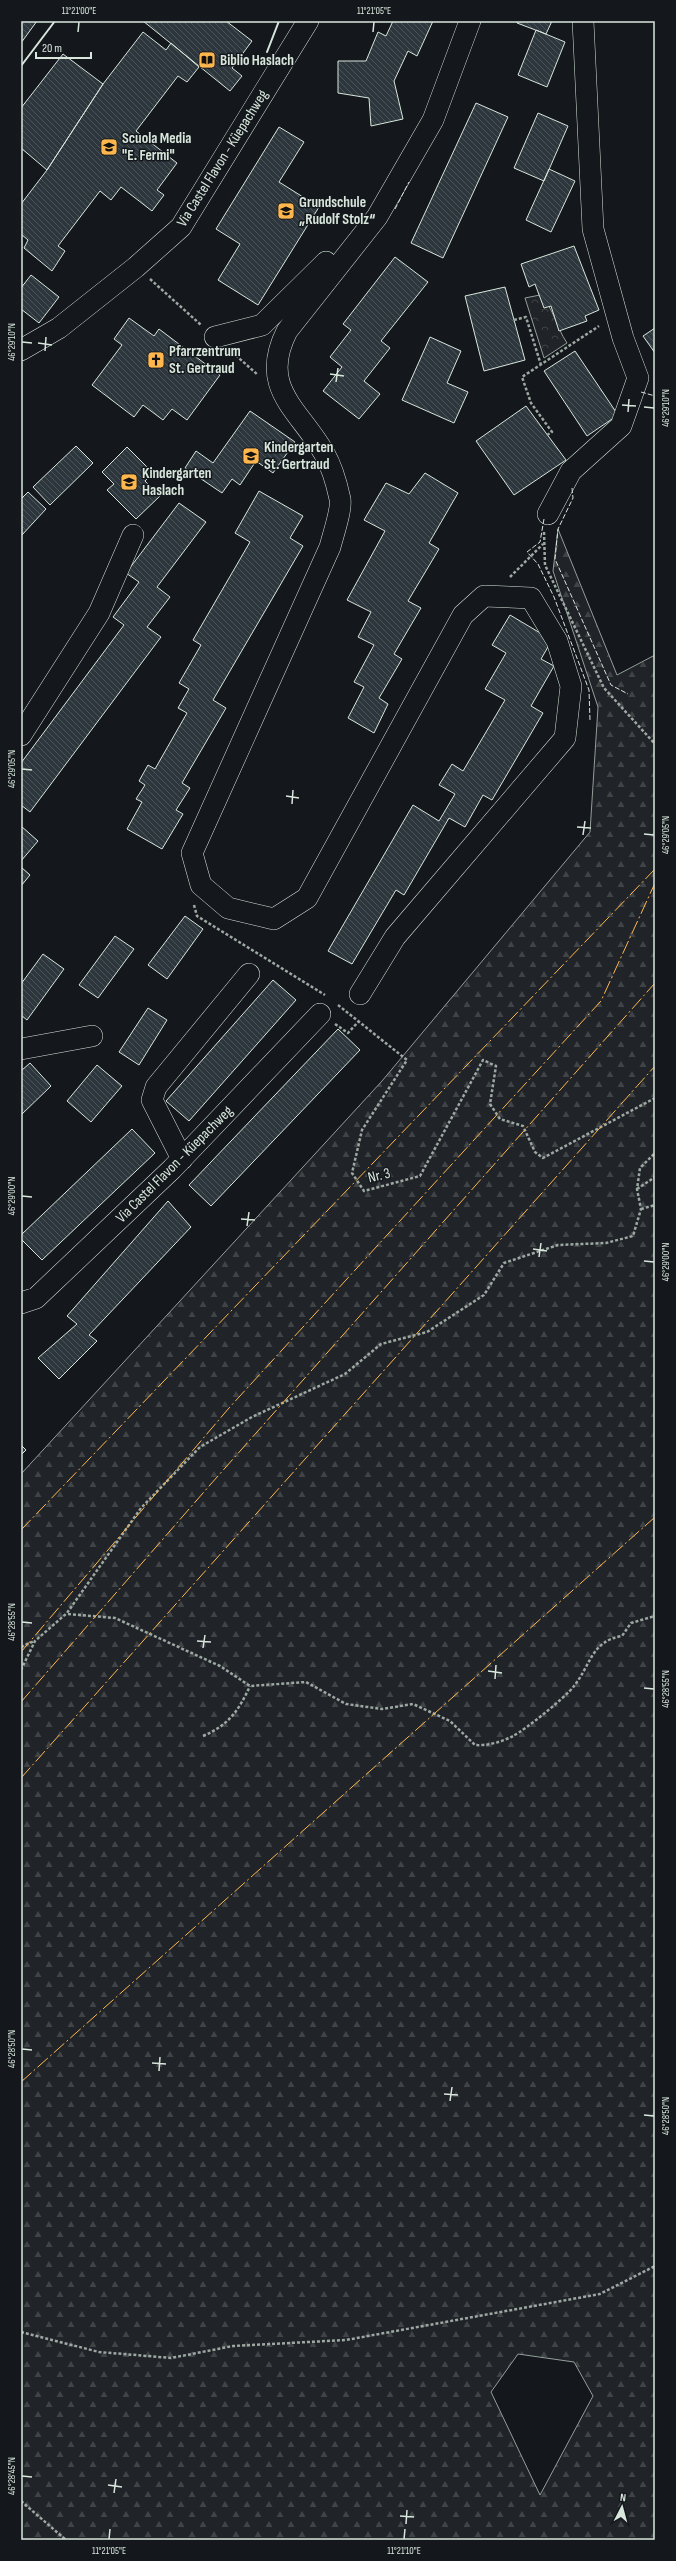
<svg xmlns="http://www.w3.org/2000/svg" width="676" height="2561" viewBox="0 0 676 2561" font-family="'Sofia Sans Condensed',sans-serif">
	<defs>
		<pattern id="forest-firs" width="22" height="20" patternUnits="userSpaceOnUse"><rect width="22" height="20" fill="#202428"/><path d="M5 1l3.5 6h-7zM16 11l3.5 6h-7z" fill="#404447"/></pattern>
		<pattern id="park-crowns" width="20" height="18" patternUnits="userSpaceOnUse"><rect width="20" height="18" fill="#202428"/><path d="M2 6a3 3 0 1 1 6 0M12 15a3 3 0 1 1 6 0" fill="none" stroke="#404447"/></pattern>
		<pattern id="building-back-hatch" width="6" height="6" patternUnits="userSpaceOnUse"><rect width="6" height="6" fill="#2c363c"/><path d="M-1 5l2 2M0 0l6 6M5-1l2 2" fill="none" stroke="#4a5358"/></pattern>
	</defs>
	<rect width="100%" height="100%" fill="#14181c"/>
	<!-- forest -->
	<path fill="url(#forest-firs)" stroke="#939e99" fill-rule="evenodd" d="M558,529L617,675L655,655V2540H21V1474L382,1081L590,832L598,707L553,571ZM518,2354L574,2362L593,2396L540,2495L491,2392Z"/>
	<!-- park -->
	<path fill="url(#park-crowns)" stroke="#939e99" d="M540,295C555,310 555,325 567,343L544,358L525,298Z"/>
	<!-- building -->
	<path fill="url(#building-back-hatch)" stroke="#d8e6dc" d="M21,21H37L21,43Z
		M143,21H226L252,41L232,68L242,76L230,91Z
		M393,21H433L417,56L408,51L394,81L403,119L371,126L369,98L338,93V61H366L378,32L386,36Z
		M517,21H552L546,34L517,23Z
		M536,30L565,42L547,87L518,75Z
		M143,32L166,50L171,43L199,67L187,82L178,76L136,131L177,163L157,190L164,195L152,211L121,187L111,200L100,191L58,246L65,251L52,271L24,248L28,240L21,234V204L47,170L103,84Z
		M63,54L103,84L47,170L21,148V108Z
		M476,103L508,117L443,258L411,243Z
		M538,113L568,126L544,181L514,168Z
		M279,127L304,142L279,182L319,207L258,305L218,280L240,244L216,229Z
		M549,169L575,181L551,232L526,220Z
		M574,246L599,310L585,316L587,321L559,331L551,306L544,308L535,284L529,287L521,264Z
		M395,257L428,282L381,341L390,348L364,381L380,394L359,419L323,391L342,367L330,357L351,330L343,324Z
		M31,275L59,297L39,323L21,309V288Z
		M505,287L525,360L484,371L465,296Z
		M129,318L154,336L159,329L220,375L187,420L172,409L163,420L143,405L134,417L92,385L122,345L114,339Z
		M655,328V353L643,336Z
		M430,337L461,351L447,383L468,392L454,423L402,400Z
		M575,351L618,415L587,436L544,371Z
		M526,406L566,460L514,495L476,441Z
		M250,411L295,442L273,473L256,461L240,485L232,479L222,493L185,468L196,451L213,463Z
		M76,446L93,463L50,505L33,487Z
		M127,447L153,473L145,481L160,496L136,519L107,490L114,484L102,472Z
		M425,473L458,493L429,543L439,549L408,601L421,608L394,654L402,659L379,698L388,704L374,733L348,718L364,687L354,682L374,645L358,637L371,612L347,600L385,531L364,520L386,483L409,494Z
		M259,491L303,516L290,538L303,546L213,700L226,708L182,783L190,788L176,810L183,814L162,849L127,829L142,802L136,799L145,785L139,781L148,765L155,769L187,713L178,708L189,689L179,683L201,645L193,640L250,542L235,533Z
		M28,492L46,509L21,536V499Z
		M179,503L206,522L157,587L170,597L147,627L161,637L30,812L21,805V763L124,625L113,617L139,582L126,573Z
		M510,615L552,640L541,659L554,666L531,706L543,713L492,800L483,795L465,827L449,818L404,895L396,890L352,964L328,951L413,805L439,821L455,794L439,785L452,764L463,771L505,700L485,689L506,653L492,645Z
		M21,826L38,841L21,861Z
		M21,867L30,875L21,886Z
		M185,916L203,929L167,979L148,965Z
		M115,936L134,949L98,998L79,985Z
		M43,954L64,969L27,1020L21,1015V984Z
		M273,980L296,1000L189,1121L166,1101Z
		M148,1008L167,1020L139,1065L119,1052Z
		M338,1029L360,1050L211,1206L189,1185Z
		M30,1063L51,1086L21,1115V1071Z
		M97,1065L122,1086L91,1122L67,1101Z
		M132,1129L155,1153L42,1260L21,1239V1235Z
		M168,1201L191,1227L89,1335L97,1341L59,1379L38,1358L77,1324L67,1316Z
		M21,1445L26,1450L21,1455Z"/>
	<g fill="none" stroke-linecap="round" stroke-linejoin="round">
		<!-- minor casing -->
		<g stroke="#d8e6dc" stroke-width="22">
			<path id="minor" d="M215,337L262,325L326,262
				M21,350L59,328L136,267L181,227L308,21
				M548,514L571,471L621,426L638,378L623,338L593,229L583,21
				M21,735L99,613L133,535
				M360,994L395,937L565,738L571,686L557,641L531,598L484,596L463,615L307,898L274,919L228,908L201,885L192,853L330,547C333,535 342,509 340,499C337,485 331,465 324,453C299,409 258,388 287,331L377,217L433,120L470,21
				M21,1049L92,1036
				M182,1159L152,1100L156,1087L249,974
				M21,1303L36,1298L172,1169L320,1014"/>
		</g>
		<!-- path -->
		<path stroke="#9da8a2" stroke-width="2.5" stroke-dasharray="3 2" stroke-linecap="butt" d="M150,279L201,325
			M514,320L526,317L541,365
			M232,352L258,375
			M547,435L552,432L531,403L522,377L599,326
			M544,532L545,565L604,688L655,744
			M510,577L543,544
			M194,905L197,916L325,995
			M338,1005L407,1060L362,1130L352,1173L364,1191L420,1176L483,1060L496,1066L490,1104L500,1119L523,1126L535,1152L543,1158L655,1098
			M335,1024L348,1033L359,1021
			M637,1189L655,1177
			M641,1209L655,1205
			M68,1614L115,1618L220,1666L250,1686L306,1682L346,1704L382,1709L413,1704L450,1721L475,1745C487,1746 502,1742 513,1736C525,1730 566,1697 574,1686C591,1665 591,1641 622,1636L631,1623L655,1616
			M21,1647L34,1641
			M21,1670L35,1641L67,1613L141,1508L200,1447L252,1417L345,1374L381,1344L427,1332L484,1295L504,1263L558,1245L606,1243L633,1236L641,1209L637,1189L640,1168L655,1153
			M203,1736C229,1725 239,1710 250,1686
			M21,2332L99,2352L171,2358L233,2346L346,2340L600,2294L655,2266
			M21,2501L66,2540"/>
		<!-- minor -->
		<use href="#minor" stroke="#14181c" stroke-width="21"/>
		<!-- fence -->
		<path stroke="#d8e6dc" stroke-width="1" stroke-dasharray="5 2" stroke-linecap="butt" d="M395,209L409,182
			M641,392L655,396
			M572,488L573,498L558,529L555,559L611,685L628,694
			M544,519L540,542L527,552L538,564L554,597L589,690L590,720"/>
		<!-- wall -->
		<path stroke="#d8e6dc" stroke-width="2" d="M267,52L279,21
			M21,66L55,21"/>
		<!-- power -->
		<path stroke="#ffb74d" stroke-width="1" stroke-dasharray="14 3 2 3" stroke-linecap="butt" d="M21,1530L655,869
			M21,1652L229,1408L601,1001L655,883
			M21,1702L210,1485L655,983
			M21,1778L655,1066
			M21,2082L655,1517"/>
	</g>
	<!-- ticks -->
	<path fill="none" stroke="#d8e6dc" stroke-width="1.5" d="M78,32L79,22M373,32L374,22M22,342L32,343M38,343L52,345M45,351L46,337M330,374L344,376M336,382L338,368M622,405L636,406M644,407L654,408M628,412L629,399M22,769L32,770M286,796L299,798M292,804L293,790M577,827L591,828M644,834L654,835M583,835L585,821M22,1196L32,1197M241,1219L255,1220M247,1226L249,1212M533,1249L547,1251M539,1257L541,1243M644,1261L654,1262M22,1622L32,1623M197,1641L211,1642M203,1648L205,1635M488,1671L502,1673M495,1679L496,1665M644,1688L654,1689M22,2049L32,2050M152,2063L166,2064M159,2071L160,2057M444,2094L458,2095M450,2101L452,2087M644,2115L654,2116M22,2476L32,2477M108,2485L122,2487M114,2493L116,2479M400,2516L414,2517M406,2524L407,2510M109,2539L110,2529M404,2539L405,2529"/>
	<!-- icons -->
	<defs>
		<g id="library-square" transform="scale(0.9)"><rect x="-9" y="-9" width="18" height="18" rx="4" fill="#ffb74d" stroke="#14181c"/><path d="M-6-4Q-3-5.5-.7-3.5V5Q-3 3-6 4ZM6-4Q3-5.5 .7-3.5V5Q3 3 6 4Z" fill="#111"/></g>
		<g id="school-square" transform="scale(0.9)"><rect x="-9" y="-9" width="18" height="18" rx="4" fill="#ffb74d" stroke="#14181c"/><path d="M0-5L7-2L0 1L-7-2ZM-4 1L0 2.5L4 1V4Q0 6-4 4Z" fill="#111"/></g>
		<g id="church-square" transform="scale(0.9)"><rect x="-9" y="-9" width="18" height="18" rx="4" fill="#ffb74d" stroke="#14181c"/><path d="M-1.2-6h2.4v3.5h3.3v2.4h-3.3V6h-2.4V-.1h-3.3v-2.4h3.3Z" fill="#111"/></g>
	</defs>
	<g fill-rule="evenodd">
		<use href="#library-square" x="207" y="60"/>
		<use href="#school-square" x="109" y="147"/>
		<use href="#school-square" x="286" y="211"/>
		<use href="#church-square" x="156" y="360"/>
		<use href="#school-square" x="251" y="456"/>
		<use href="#school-square" x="129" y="482"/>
	</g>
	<g text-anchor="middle" stroke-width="3" stroke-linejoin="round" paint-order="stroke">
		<!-- poi labels -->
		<g font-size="15" font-weight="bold" fill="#d8e6dc" stroke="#14181c" text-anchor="start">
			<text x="220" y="65">Biblio Haslach</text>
			<text x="122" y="143">Scuola Media<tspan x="122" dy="17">"E. Fermi"</tspan></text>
			<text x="299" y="207">Grundschule<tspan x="299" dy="17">„Rudolf Stolz“</tspan></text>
			<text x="169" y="356">Pfarrzentrum<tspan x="169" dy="17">St. Gertraud</tspan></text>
			<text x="264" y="452">Kindergarten<tspan x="264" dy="17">St. Gertraud</tspan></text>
			<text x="142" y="478">Kindergarten<tspan x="142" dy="17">Haslach</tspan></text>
		</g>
		<!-- street labels -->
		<g font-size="15" fill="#d8e6dc" stroke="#14181c">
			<text transform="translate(222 158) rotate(-58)" y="5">Via Castel Flavon - Küepachweg</text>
			<text transform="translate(174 1164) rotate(-45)" y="5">Via Castel Flavon - Küepachweg</text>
			<text transform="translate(379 1175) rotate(-14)" y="5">Nr. 3</text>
		</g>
	</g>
	<!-- border -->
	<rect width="676" height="2561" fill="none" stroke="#14181c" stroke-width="44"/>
	<!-- north arrow -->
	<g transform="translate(622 2507) rotate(6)" stroke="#14181c" stroke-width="3" paint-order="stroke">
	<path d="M0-3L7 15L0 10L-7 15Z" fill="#d8e6dc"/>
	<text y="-6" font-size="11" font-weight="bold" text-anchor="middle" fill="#d8e6dc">N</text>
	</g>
	<!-- scale -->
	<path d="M36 52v6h55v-6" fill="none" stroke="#d8e6dc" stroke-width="2"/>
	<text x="42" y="52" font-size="12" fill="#d8e6dc" stroke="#14181c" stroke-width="3" paint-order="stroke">20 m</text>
	<rect x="22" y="22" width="632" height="2517" fill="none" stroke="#d8e6dc" stroke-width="1.5"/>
	<g font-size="10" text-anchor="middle" fill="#d8e6dc">
		<text x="79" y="14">11°21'00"E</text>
		<text x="374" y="14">11°21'05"E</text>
		<text transform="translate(11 342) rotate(-90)" y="4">46°29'10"N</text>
		<text transform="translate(665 408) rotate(-90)" y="4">46°29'10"N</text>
		<text transform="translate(11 769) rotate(-90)" y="4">46°29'05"N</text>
		<text transform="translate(665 835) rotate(-90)" y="4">46°29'05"N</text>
		<text transform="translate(11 1196) rotate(-90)" y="4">46°29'00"N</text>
		<text transform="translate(665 1262) rotate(-90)" y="4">46°29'00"N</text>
		<text transform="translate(11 1622) rotate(-90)" y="4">46°28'55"N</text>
		<text transform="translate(665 1689) rotate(-90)" y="4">46°28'55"N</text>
		<text transform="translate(11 2049) rotate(-90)" y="4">46°28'50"N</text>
		<text transform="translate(665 2116) rotate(-90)" y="4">46°28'50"N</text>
		<text transform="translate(11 2476) rotate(-90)" y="4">46°28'45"N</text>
		<text x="109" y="2554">11°21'05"E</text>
		<text x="404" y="2554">11°21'10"E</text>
	</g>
</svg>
